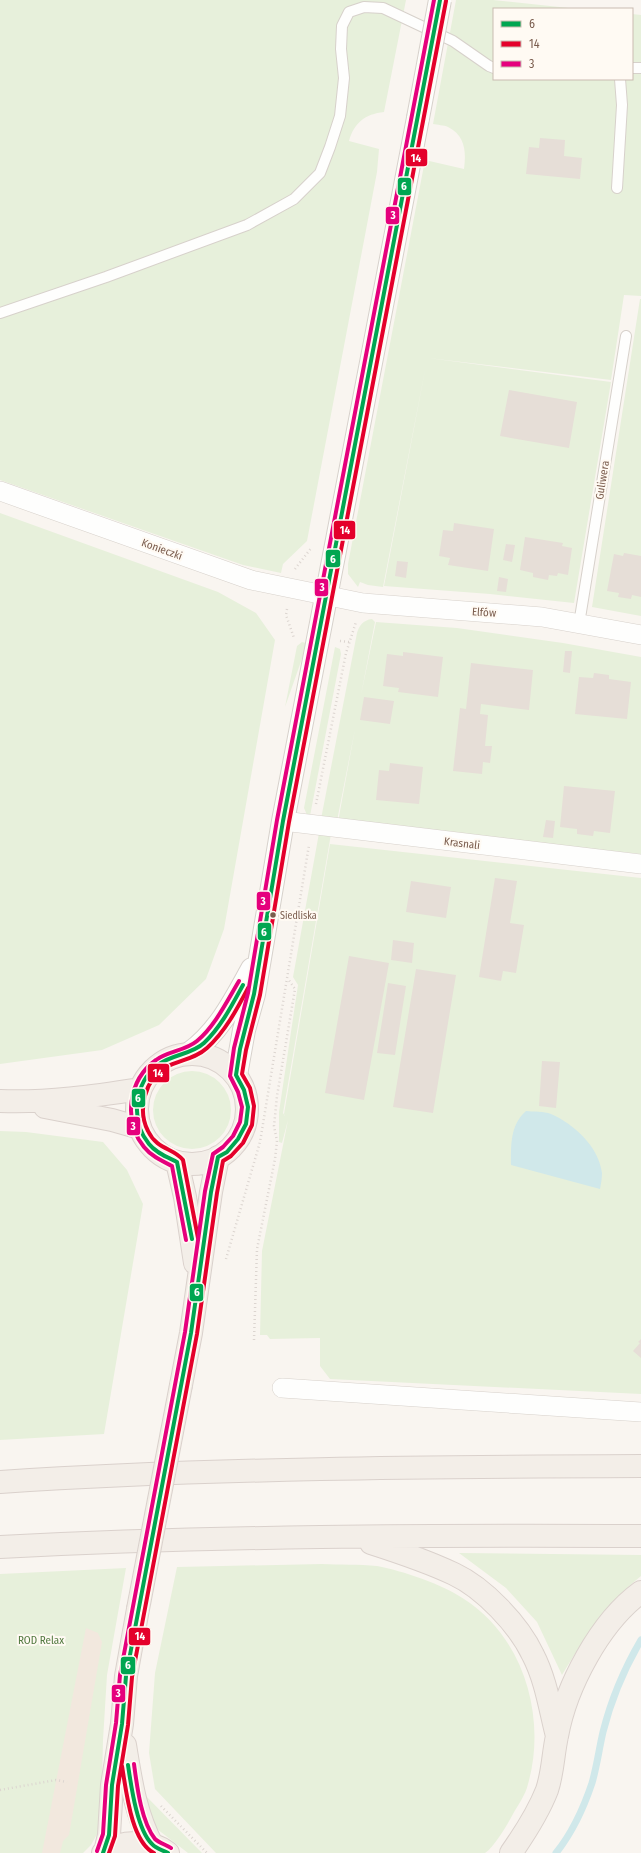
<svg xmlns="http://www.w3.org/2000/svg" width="641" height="1853" viewBox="0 0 641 1853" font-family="'Fira Sans Condensed',sans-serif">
	<rect width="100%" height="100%" fill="#f9f5f0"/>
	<!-- residential -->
	<path fill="#f2e8de" d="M116,1578L72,1853H0V1598Z"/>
	<!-- green -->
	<path fill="#e7f0db" d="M0,0H406L384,112C365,114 354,123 349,141L379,149L377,172L307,541L283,564L281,573L243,565L0,480Z
		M456,0H493L578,9H494V79H632V14L641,15V296L624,295L611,380L428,358L611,382L574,603L490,594L384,586L426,365L383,587L368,585L360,582L358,587L348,574V564L425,160L464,169C466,153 466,136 448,127C444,125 437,125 433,124Z
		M640,299H641V616L592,607Z
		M0,513L218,592L256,613L275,640L224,929L206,979L159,1025L102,1050L0,1064Z
		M372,619L375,622L361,695L376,622L457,628L563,643L641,657V854L338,822L355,729L337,821L321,819L357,633C359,626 363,620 372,619Z
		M302,642L306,643L305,650L285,707L297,646Z
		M335,647L340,649L341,654L310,816L307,815L304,808Z
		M319,833L331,834L283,1113L285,1116L284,1114L330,844L641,878V1394L330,1379L320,1366V1338L270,1339L267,1335H260L262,1251L288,1120L282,1143L279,1142V1112L298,985L293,977Z
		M153 1110a39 39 0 1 1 78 0a39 39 0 1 1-78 0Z
		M0,1131L26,1132L103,1142L127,1170L143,1204L104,1434L0,1440Z
		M459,1553L641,1555V1576C605,1605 586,1636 562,1675L537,1622L506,1588Z
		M322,1564C340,1565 359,1564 377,1566C403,1571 442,1584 464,1599C524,1637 547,1718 528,1784C526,1794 518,1805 513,1814C507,1825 495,1846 485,1853H216L155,1789L149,1753L155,1673L177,1567Z
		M126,1568L107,1675L103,1740L101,1827L91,1845L83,1853H60L63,1841L69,1835L102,1642L98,1633L86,1628L42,1853H0V1574Z
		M144,1794L202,1853H188L157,1829L149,1818Z"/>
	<!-- water -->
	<path fill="#d0e8ea" d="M526,1111C534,1112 544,1111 551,1114C574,1124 599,1147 602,1173C602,1178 601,1184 600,1189L511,1165C511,1145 510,1125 526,1111Z"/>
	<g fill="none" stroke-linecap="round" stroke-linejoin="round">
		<!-- stream -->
		<path stroke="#d0e8ea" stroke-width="7" d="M556,1853C572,1833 584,1807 592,1783C597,1766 599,1749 603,1732C611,1700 624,1669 641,1640"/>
	</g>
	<!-- building -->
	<path fill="#e6ded7" d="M540,138L565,140L564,156L582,158L580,179L526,174L529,147L539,148Z
		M509,390L577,402L569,448L500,436Z
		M454,523L494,529L488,571L448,565L450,558L439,556L443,530L453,531Z
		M525,537L563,543L562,546L572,548L568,575L558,573L557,576L549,575L548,580L533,577V573L520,570Z
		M506,544L515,545L512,562L503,560Z
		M624,553L641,556V597L632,595L631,599L618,597L619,593L607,591L614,554L623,556Z
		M397,561L408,562L406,578L395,576Z
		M499,577L508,579L506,592L497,591Z
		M565,651H572L570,673L563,672Z
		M403,652L443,657L438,697L398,692L399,688L383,686L387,654L403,656Z
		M471,663L533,670L529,710L481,704L480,714L488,715L485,746H492L490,763L483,762L482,774L453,771L460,708L466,709Z
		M594,673L609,675V679L631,682L627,719L575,714L579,677L593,678Z
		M364,697L394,701L390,724L360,720Z
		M390,763L423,767L419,804L376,800L379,770L389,771Z
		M564,786L615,791L610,833L594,831L593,836L577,834V829L560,827Z
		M546,820L555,821L553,838L543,837Z
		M495,878L517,881L510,923L524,925L516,973L503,971L501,981L479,977Z
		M411,881L451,887L446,918L406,912Z
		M393,940L414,943L412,963L391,960Z
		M349,956L389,963L364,1100L325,1093Z
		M416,969L456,975L433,1113L393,1107Z
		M388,983L406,986L395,1055L377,1053Z
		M542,1061L560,1062L556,1108L539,1106Z
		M641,1339V1358L633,1351L640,1343L638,1342Z"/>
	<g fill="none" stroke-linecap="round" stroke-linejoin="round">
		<!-- service casing -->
		<g stroke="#d7d1cb" stroke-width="12">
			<path id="service" d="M632,68H641
				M617,188L622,105L620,79
				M0,313L106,277L247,225L294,199L320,173L330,147L340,116L344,78L341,49L342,26L349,12L364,7L383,8L453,41L489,66L494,68
				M579,624L626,336"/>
		</g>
		<!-- minor casing -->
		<g stroke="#d7d1cb" stroke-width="20">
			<path id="minor" d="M0,491L251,580L363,603L542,617L641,635
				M283,821L641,864
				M282,1388L641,1412"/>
		</g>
		<!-- tertiary casing -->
		<g stroke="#d7d1cb" stroke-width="24">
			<path id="tertiary" d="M190,1053C219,1032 235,1000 252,969
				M236,1075L244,1030L254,994L283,821L418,118"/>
		</g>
		<!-- primary casing -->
		<g stroke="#dad1cc" stroke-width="24">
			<path id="primary" d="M137 1109a55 55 0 1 1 110 0a55 55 0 1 1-110 0Z
				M0,1101C46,1103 95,1096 140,1089
				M45,1107L112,1120L140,1128
				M177,1162L185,1197L195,1263
				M181,1385L191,1333L211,1192L218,1157
				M0,1482C213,1468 427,1467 641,1466
				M371,1543C399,1552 427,1561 454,1574C484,1588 519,1625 533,1655C546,1680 550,1709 557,1736
				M0,1547C214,1536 427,1535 641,1536
				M125,1745C131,1781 135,1812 152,1845
				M105,1852L109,1835L112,1785L122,1724L126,1676L138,1609
				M103,1853C121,1840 150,1839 168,1853
				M511,1853C525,1833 538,1813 547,1790C553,1772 553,1754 557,1736C566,1686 600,1622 641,1592"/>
		</g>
		<!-- path -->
		<path stroke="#dcd5d0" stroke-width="2.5" stroke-dasharray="1 3" stroke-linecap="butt" d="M295,569L312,547
			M287,609L286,615L294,638
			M340,641L349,642
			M316,804L346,653L356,622
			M226,1259L260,1142L309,845
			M254,1340L257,1249L275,1159L277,1141L274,1126L277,1096L295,989L288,979
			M0,1790L56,1780L67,1782
			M161,1806L207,1853"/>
		<!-- service -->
		<use href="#service" stroke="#fefefd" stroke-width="10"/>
		<!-- minor -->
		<use href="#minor" stroke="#fefefd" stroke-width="19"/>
		<!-- tertiary -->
		<use href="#tertiary" stroke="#fefefd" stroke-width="22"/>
		<!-- primary -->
		<use href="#primary" stroke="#f3eee8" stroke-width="22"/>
		<!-- tertiary-bridge casing -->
		<g stroke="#d7d1cb" stroke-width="24" stroke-linecap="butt">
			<path id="tertiary-bridge" d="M418,118L440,0"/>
		</g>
		<!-- primary-bridge casing -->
		<g stroke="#dad1cc" stroke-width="24" stroke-linecap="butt">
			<path id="primary-bridge" d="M138,1609L181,1385"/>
		</g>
		<!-- tertiary-bridge -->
		<use href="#tertiary-bridge" stroke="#fefefd" stroke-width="22"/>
		<!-- primary-bridge -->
		<use href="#primary-bridge" stroke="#f3eee8" stroke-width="22"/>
		<!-- bus-1 casing -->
		<g stroke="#fffaf3" stroke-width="7">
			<path id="bus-1" d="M192,1239L177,1162C167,1157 156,1153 149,1144C130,1121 134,1083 158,1065C172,1054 191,1055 204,1043C221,1027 232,1005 243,985
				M128,1765C131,1785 137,1830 152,1844C156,1849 163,1850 168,1853
				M103,1853L109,1835L112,1785L122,1724L126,1676L191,1333L211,1192L218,1157L227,1152L238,1139L246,1124L248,1107L244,1090L236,1075L240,1049L254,994L283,821L440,0"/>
		</g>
		<!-- bus-2 casing -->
		<g stroke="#fffaf3" stroke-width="7">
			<path id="bus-2" d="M198,1238L183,1160C174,1148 157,1150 148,1131C137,1110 145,1079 166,1067C180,1060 195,1059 207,1048C225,1032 237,1009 248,988
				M122,1766C126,1789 131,1842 154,1853
				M109,1853L115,1836L118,1786L128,1725L132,1677L197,1334L217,1193L223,1161L231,1156L243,1143L252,1125L254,1106L250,1088L242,1074L246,1050L260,995L289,822L446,1"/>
		</g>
		<!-- bus-3 casing -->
		<g stroke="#fffaf3" stroke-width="7">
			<path id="bus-3" d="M186,1240L172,1166C162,1161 151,1156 144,1147C123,1121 128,1080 156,1060C168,1051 185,1051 197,1041C215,1026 227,1001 239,981
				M134,1764C137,1786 141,1821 155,1839C159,1843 167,1845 171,1848
				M97,1851L103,1834L106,1785L116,1723L120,1675L185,1332L205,1191L213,1154L223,1147L233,1136L240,1122L242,1107L238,1092L230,1076L234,1048L248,993L277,820L434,0"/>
		</g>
		<!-- bus-1 -->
		<use href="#bus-1" stroke="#00a651" stroke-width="4"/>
		<!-- bus-2 -->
		<use href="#bus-2" stroke="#e4002b" stroke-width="4"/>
		<!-- bus-3 -->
		<use href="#bus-3" stroke="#e5007d" stroke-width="4"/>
	</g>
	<!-- markers -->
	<circle fill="#7a5c4d" stroke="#fffaf3" stroke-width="1.5" cx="273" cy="915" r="3.5"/>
	<g text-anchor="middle" stroke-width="4" stroke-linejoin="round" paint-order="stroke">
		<!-- bus labels -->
		<g font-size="10" fill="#7a5c4d" stroke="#fffaf3" text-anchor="start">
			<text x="280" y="919">Siedliska</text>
		</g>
		<!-- street labels -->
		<g font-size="11" fill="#7a5c4d" stroke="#fffaf3">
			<text transform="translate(602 480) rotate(-81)" y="4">Guliwera</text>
			<text transform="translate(162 549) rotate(20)" y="4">Konieczki</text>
			<text transform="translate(484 612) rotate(4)" y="4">Elfów</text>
			<text transform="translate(462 843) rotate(7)" y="4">Krasnali</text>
		</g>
		<!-- park labels -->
		<g font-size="11" fill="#537a41" stroke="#fffaf3">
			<text x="41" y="1644">ROD Relax</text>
		</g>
	</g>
	<g stroke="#fffaf3" stroke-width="1.5">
		<rect x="405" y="148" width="23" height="19" rx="4" fill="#e4002b"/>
		<rect x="397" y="177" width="15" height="19" rx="4" fill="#00a651"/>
		<rect x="385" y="206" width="15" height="19" rx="4" fill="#e5007d"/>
		<rect x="333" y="520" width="23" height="20" rx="4" fill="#e4002b"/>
		<rect x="325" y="549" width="16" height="19" rx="4" fill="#00a651"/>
		<rect x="314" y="578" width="15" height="19" rx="4" fill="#e5007d"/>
		<rect x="256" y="891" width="15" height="20" rx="4" fill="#e5007d"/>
		<rect x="257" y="922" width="15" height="19" rx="4" fill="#00a651"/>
		<rect x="147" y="1063" width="23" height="20" rx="4" fill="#e4002b"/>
		<rect x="131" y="1088" width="15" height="20" rx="4" fill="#00a651"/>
		<rect x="126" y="1116" width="15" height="20" rx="4" fill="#e5007d"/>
		<rect x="189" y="1283" width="15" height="19" rx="4" fill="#00a651"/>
		<rect x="128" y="1627" width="23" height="19" rx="4" fill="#e4002b"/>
		<rect x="120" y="1656" width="16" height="19" rx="4" fill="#00a651"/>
		<rect x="111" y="1684" width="15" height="19" rx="4" fill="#e5007d"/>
	</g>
	<g font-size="11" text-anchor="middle" font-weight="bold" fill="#fff">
		<text x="416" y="162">14</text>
		<text x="404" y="190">6</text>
		<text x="393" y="219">3</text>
		<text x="345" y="534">14</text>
		<text x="333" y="563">6</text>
		<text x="322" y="591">3</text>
		<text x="263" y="905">3</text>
		<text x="264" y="936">6</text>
		<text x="158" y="1077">14</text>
		<text x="138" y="1102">6</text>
		<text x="133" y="1130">3</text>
		<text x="197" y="1296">6</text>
		<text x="140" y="1640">14</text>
		<text x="128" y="1669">6</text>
		<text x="118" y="1697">3</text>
	</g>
	<!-- legend -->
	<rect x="493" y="8" width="140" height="72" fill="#fffaf3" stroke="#cabbb1"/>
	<rect x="501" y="21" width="20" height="6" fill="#00a651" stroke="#cabbb1"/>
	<text x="529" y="28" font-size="12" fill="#7a5c4d">6</text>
	<rect x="501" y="41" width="20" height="6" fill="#e4002b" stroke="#cabbb1"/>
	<text x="529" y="48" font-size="12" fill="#7a5c4d">14</text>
	<rect x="501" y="61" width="20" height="6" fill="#e5007d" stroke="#cabbb1"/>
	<text x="529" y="68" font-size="12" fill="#7a5c4d">3</text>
</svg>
